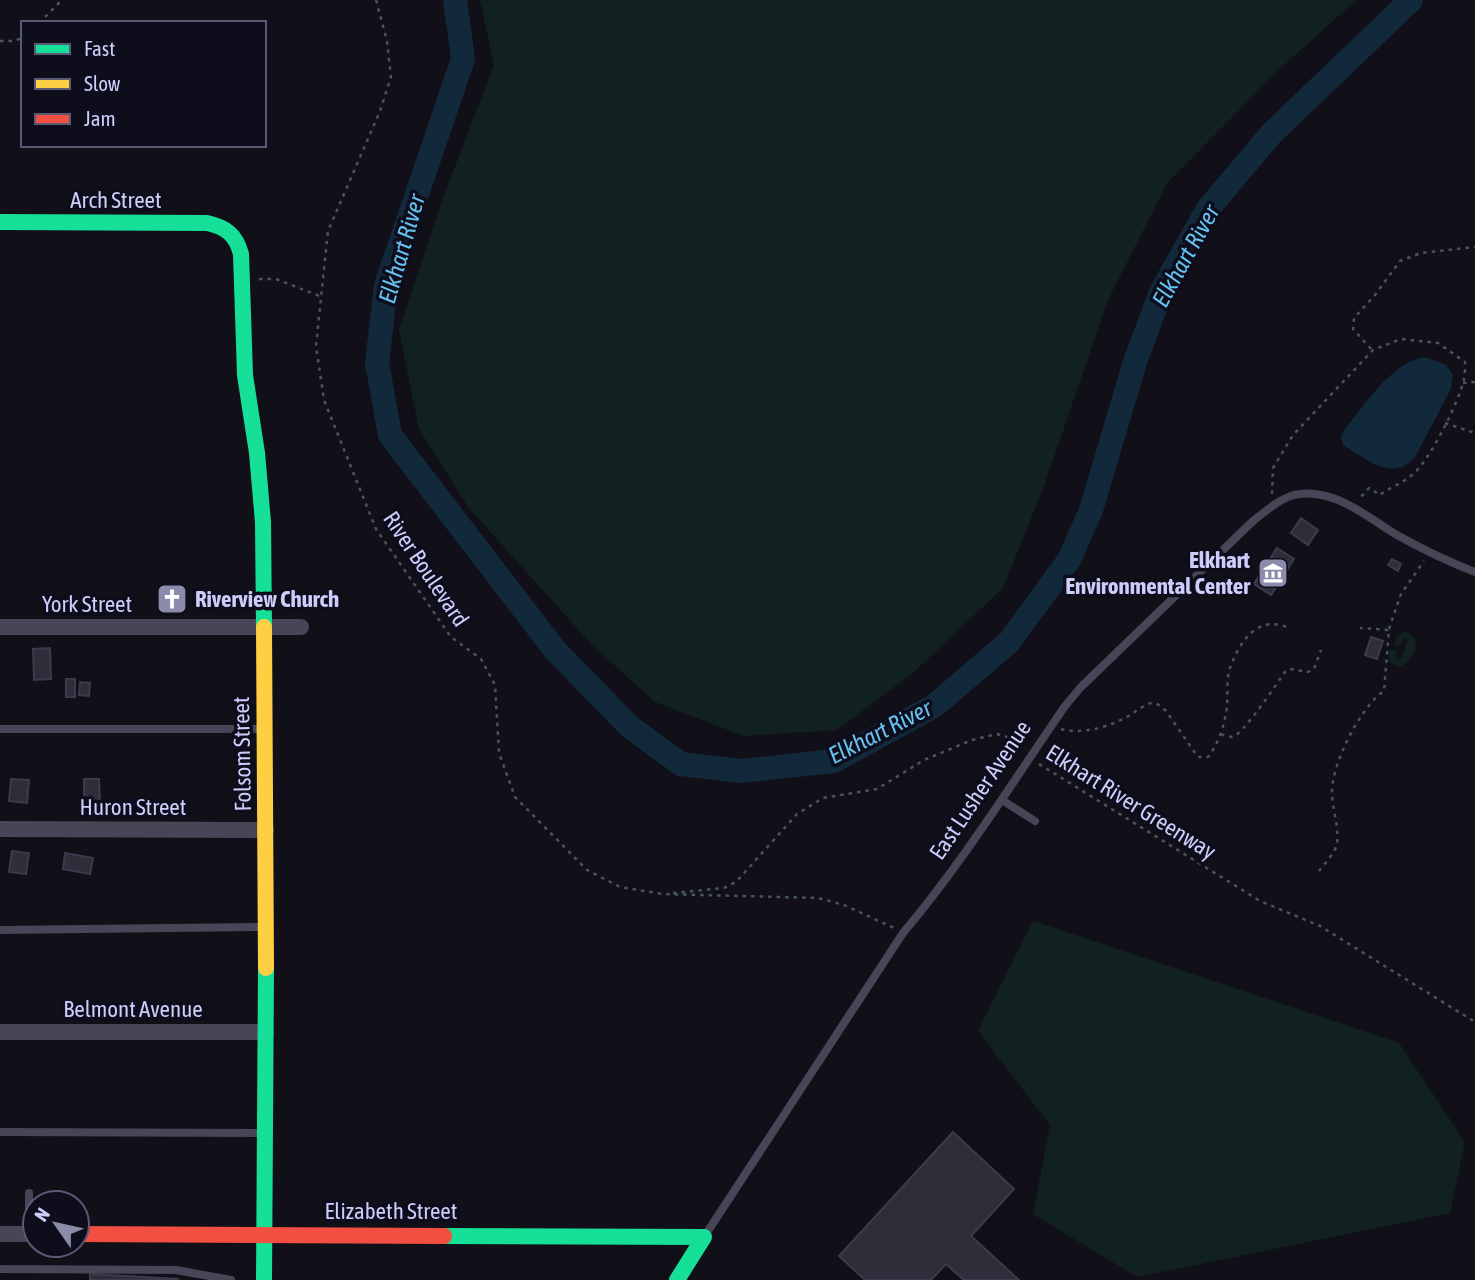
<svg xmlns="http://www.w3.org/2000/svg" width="1475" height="1280" viewBox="0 0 1475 1280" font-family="'Asap Condensed',sans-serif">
	<rect width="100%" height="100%" fill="#111018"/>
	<!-- green -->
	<path fill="#112120" d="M480,0H1356L1283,66L1167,183L1108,300L1044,486L1003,588L914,672L837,730L744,736L655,702L592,645L468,507L419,429L399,330L443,198L494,65Z
		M1405,631L1415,638C1418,651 1411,662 1399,667L1390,662L1388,656L1391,649L1396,651L1397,660L1401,659L1408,640L1403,639L1400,646L1393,645L1397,637Z
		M1033,921L1399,1043L1465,1142L1450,1213L1137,1277L1033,1214L1050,1125L978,1031Z"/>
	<!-- water -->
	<path fill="#12283b" d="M1424,357L1446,365L1453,375L1451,389L1415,457C1393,483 1366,459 1343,445L1341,437L1344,430C1365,405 1391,363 1424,357Z"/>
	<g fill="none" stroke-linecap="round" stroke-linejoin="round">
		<!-- river -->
		<path stroke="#12283b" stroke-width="24" d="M455,0L463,59L386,285L377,363L390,435L555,650L630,727L681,764L741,771L834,761L934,706L1009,642L1069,560L1091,510L1135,362L1161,292L1207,210L1272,133L1411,0"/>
	</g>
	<!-- building -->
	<path fill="#2e2e3a" stroke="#3c3a4b" stroke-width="2" d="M1301,518L1318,530L1308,545L1291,533Z
		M1277,548L1294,559L1271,595L1254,584Z
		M1392,559L1401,564L1398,571L1388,565Z
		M1371,637L1383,641L1377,659L1365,655Z
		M50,648L51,679L34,680L33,649Z
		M66,679H75V697H66Z
		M80,682L90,683L89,696L79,695Z
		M11,779L29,780L27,803L9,801Z
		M84,779H99L100,802H84Z
		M12,851L29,853L26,874L9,872Z
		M65,853L93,858L90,874L63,869Z
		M953,1132L1014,1189L971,1236L1019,1280H964L946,1264L931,1280H865L839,1256Z
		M90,1274L178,1279V1280H90Z"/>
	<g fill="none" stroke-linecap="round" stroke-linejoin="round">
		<!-- path -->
		<path stroke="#47555d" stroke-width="2.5" stroke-dasharray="3.5 5" stroke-linecap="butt" d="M376,0L387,41L391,77L380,111L328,231L316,346L324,400L376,529L451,637L481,659L495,685L499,753L515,797L587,870L620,887L663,894L818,898L844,905L894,928
			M39,23L62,0
			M0,41H15L23,37
			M259,279H276L322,297
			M1371,349L1353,329L1354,318L1375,295L1400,261L1421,253L1475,247
			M1463,383L1475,382
			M1445,423L1475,433
			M1272,494L1273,468L1293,435L1373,350L1401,339L1438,343L1465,362C1465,367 1465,374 1464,379C1460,400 1429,462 1412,475C1403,483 1390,487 1380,495L1369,488L1360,498
			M1389,629L1401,594L1424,561
			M1061,729C1084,735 1112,726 1132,714C1138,710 1145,704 1152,703C1158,703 1162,707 1166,711L1198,757H1208C1219,743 1225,724 1227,706C1228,693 1226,680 1230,668C1240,640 1259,614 1289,628
			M1221,734C1223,735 1230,737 1232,737C1243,735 1277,683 1285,672L1290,669L1308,672L1314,669L1321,650
			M1039,764L1260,901L1320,926L1475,1022
			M1319,871C1324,864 1335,853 1337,844C1339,827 1333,811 1332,795C1330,766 1361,706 1384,691L1389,630L1360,628
			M673,893L724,888L736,882L797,814L823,798L877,789L924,760L972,740L997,734L1007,737L1023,752"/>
		<!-- lane -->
		<path stroke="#464657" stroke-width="8" d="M0,729H263
			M1002,800L1035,821
			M0,930L263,927
			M0,1132L263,1133
			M29,1234V1193
			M706,1234L903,933C963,862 1012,783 1065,706L1081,687L1253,521C1266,511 1279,499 1294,495C1332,486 1367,517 1397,535C1422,549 1449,562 1475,572
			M0,1269L176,1270L231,1280"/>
		<!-- street -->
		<path stroke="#464657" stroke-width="16" d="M0,627H301
			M0,829L266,830
			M0,1032H266
			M0,1234H35"/>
		<!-- fast -->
		<path stroke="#16e098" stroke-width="16" d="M0,222L207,223C226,227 236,235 241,254L245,375L257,453L263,522L264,627
			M444,1236L704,1237L677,1280
			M264,1280L266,968"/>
		<!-- slow -->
		<path stroke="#ffcf43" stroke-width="16" d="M264,627L266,968"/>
		<!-- jam -->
		<path stroke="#f24e42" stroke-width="16" d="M77,1234L444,1236"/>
	</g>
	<!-- icons -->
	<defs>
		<g id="museum-square" transform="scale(1.575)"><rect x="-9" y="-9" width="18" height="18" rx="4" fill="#8b8bab" stroke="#0e0d1b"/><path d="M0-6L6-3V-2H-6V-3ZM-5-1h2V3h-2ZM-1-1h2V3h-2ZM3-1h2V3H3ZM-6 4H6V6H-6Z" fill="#fff"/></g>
		<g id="church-square" transform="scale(1.575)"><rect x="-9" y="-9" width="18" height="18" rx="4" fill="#8b8bab" stroke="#0e0d1b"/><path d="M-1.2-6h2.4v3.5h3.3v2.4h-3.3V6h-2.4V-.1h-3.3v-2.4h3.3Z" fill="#fff"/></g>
	</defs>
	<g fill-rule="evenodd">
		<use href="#museum-square" x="1273" y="573"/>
		<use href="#church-square" x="172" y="599"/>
	</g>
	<g text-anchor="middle" stroke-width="7" stroke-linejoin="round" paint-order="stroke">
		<!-- street labels -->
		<g font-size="23" fill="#cccdfa" stroke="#0e0d1b">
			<text x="116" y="208">Arch Street</text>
			<text transform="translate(426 569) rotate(56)" y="8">River Boulevard</text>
			<text x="87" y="612">York Street</text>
			<text transform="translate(242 754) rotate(-91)" y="8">Folsom Street</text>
			<text transform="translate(980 790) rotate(-56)" y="8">East Lusher Avenue</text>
			<text transform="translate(1131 802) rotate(32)" y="8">Elkhart River Greenway</text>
			<text x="133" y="815">Huron Street</text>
			<text x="133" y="1017">Belmont Avenue</text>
			<text x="391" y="1219">Elizabeth Street</text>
		</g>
		<!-- poi labels -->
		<g font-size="23" font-weight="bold" fill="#cccdfa" stroke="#0e0d1b" text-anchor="end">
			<text x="1250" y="568">Elkhart<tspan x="1250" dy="26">Environmental Center</tspan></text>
			<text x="195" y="607" text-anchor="start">Riverview Church</text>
		</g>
		<!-- water labels -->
		<g font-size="24" font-style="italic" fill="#65c1ef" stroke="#0e0d1b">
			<text transform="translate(402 249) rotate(-74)" y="8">Elkhart River</text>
			<text transform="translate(1186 256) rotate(-61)" y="8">Elkhart River</text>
			<text transform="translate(880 732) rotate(-27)" y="8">Elkhart River</text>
		</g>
	</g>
	<!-- legend -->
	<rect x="21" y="21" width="245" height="126" fill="#0e0d1b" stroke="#5a5a74" stroke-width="2"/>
	<rect x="35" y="44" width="35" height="10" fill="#16e098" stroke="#5a5a74" stroke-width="2"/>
	<text x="84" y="56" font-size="21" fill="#cccdfa">Fast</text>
	<rect x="35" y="79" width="35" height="10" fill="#ffcf43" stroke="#5a5a74" stroke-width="2"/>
	<text x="84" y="91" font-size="21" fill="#cccdfa">Slow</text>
	<rect x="35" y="114" width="35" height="10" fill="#f24e42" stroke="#5a5a74" stroke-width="2"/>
	<text x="84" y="126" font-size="21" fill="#cccdfa">Jam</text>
	<!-- north arrow -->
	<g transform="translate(56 1224) rotate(304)"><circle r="33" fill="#0e0d1b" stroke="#5a5a74" stroke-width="2"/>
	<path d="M0-5L12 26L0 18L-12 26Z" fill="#8b8bab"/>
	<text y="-10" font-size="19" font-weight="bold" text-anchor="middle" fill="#cccdfa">N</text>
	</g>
</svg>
